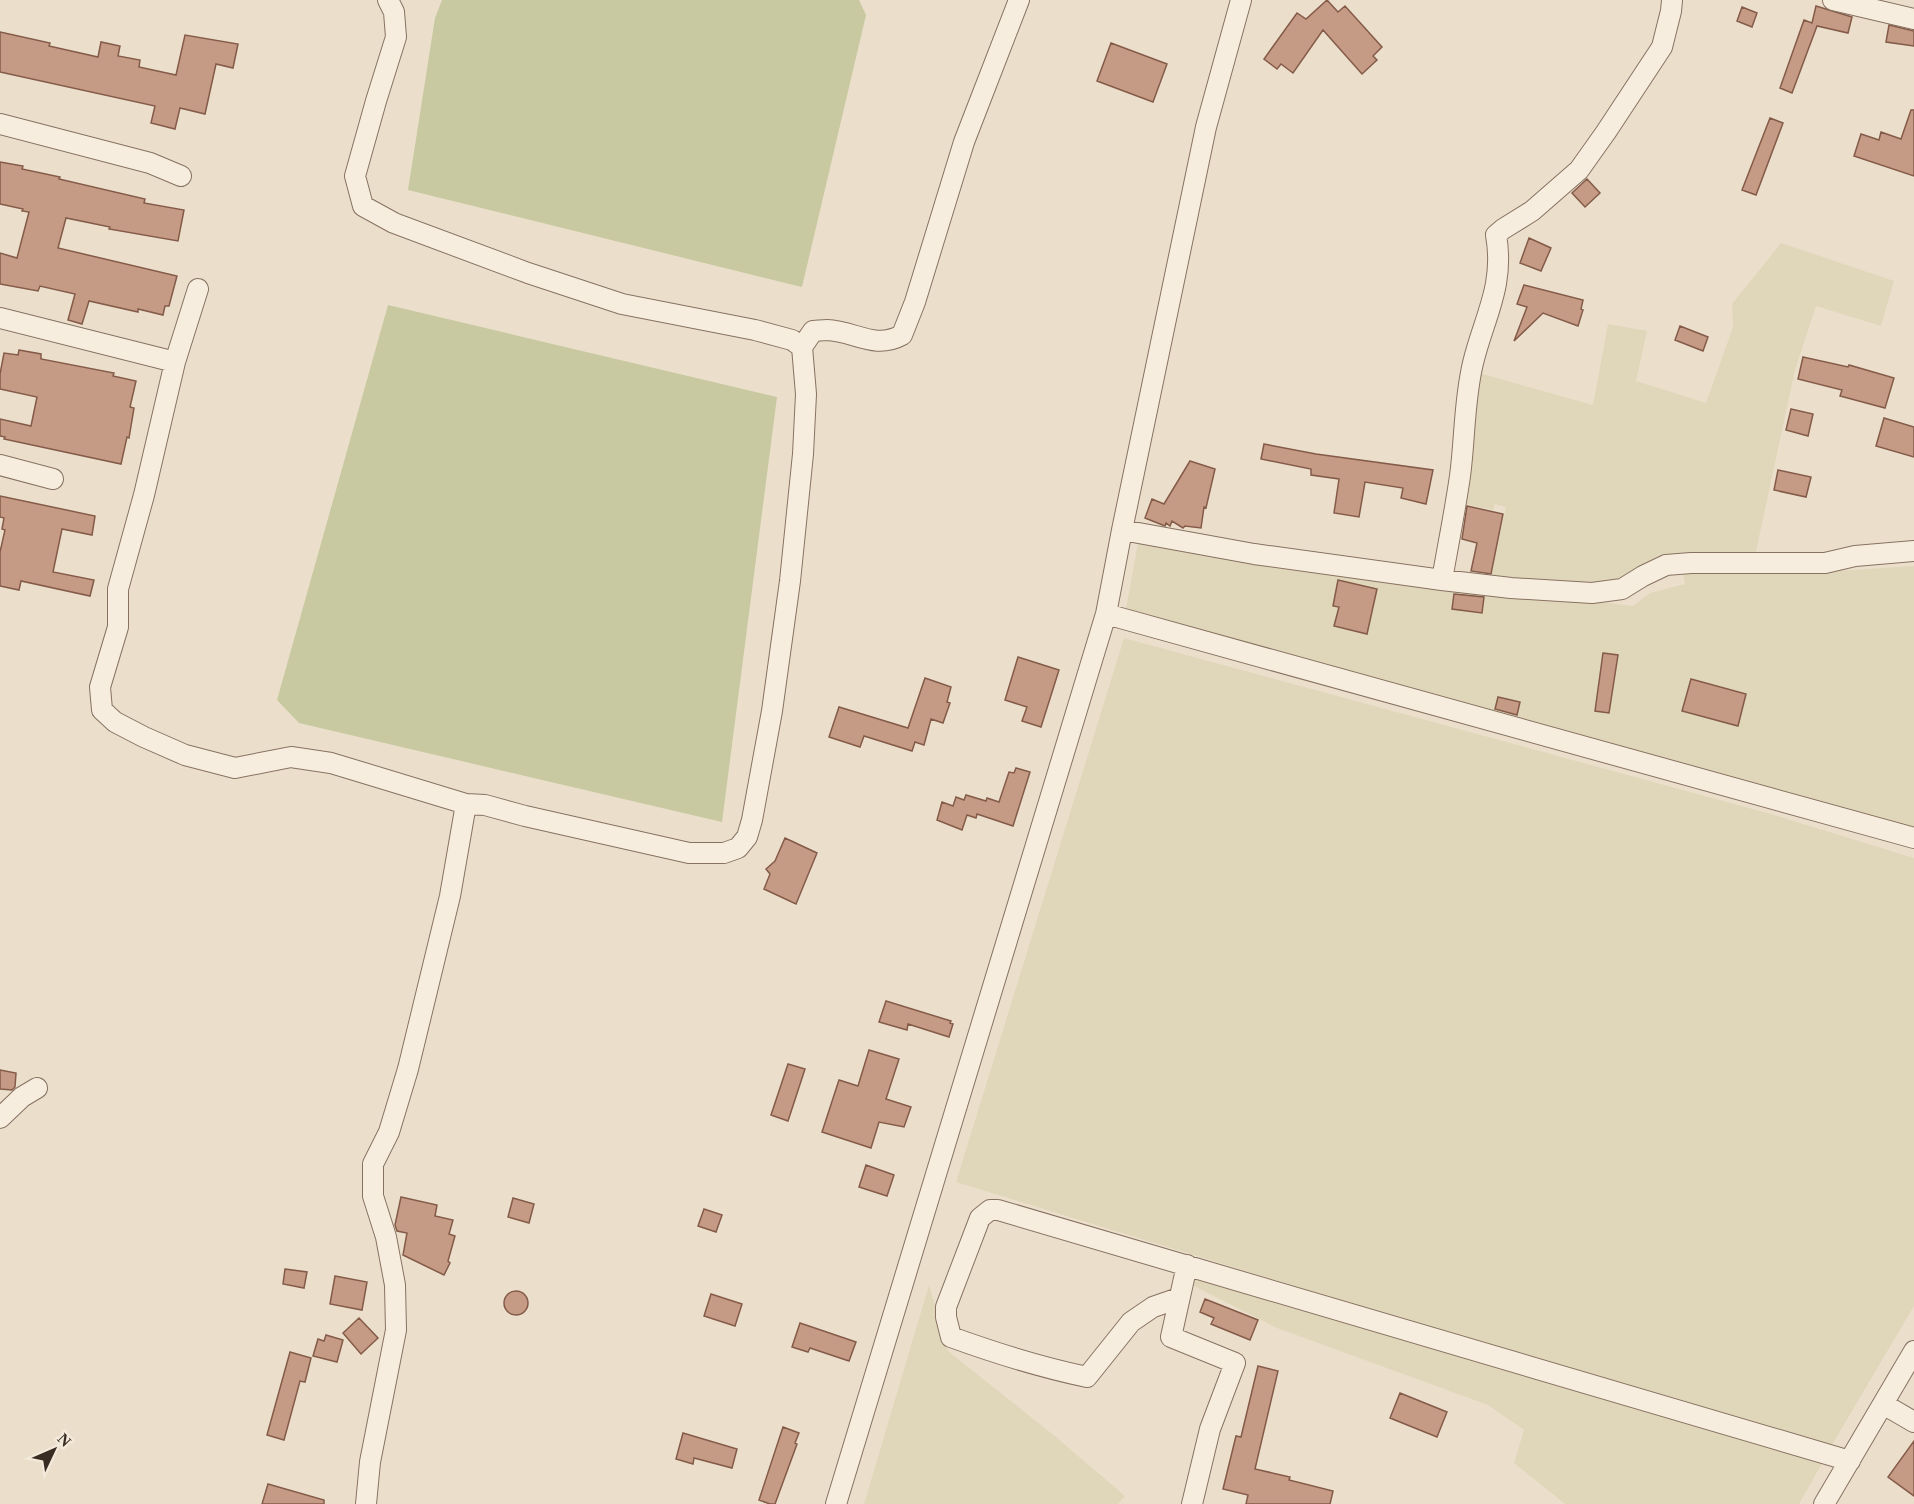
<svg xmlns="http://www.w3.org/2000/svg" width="1914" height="1504" viewBox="0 0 1914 1504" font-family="'Times New Roman',serif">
	<rect width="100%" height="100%" fill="#ebdfcc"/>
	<!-- farmland -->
	<path fill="#e0d7ba" d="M1781,243L1894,281L1881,326L1816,306L1795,370L1755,556L1589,584L1491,576L1506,507L1495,504L1493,510L1461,503L1479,373L1593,405L1608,324L1647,331L1636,381L1706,403L1733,327L1732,304Z
		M1138,543L1633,606L1650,593L1685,584L1683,573L1789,574L1914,566V828L1125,614Z
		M1124,638L1771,814L1914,858V1306L1829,1450L956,1182Z
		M1195,1272L1825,1458L1799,1504H1565L1514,1463L1524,1430L1488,1405L1277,1328L1190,1284Z
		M929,1285L948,1351L1056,1437L1125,1496L1118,1504H864Z"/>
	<!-- green -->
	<path fill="#c8c9a0" d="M442,0H859L866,15L802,287L408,190L435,18Z
		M388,305L777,397L722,822L299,723L277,700Z"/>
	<!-- building -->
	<path fill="#c69b85" stroke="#845b49" stroke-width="1.5" d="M1327,0L1338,12L1345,6L1382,47L1373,56L1377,60L1362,74L1323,30L1293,73L1281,64L1277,69L1264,59L1297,13L1306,19Z
		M1816,6L1852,17L1848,33L1817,26L1792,93L1780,88L1804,20L1812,23Z
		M1742,7L1757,13L1752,27L1737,21Z
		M1889,25L1914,31V46L1886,42Z
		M0,32L50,43L49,46L98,57L101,42L120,46L118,56L140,60L139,67L176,75L185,35L238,44L233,68L216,64L205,114L180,108L175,129L151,123L155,106L0,72Z
		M1111,43L1167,64L1153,102L1097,81Z
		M1911,110H1914V176L1854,156L1861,134L1879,140L1881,132L1901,139Z
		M1770,118L1783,123L1756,195L1742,190Z
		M0,162L23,166L22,169L60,177L59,179L145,199L144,203L184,210L178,241L109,229L110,227L66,218L58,248L177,276L169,306H165L163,315L138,309V312L89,301L82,324L68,320L75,294L40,286L38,291L0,284V253L17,258L29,212L22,211L23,209L0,204Z
		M1587,179L1600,193L1585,207L1572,193Z
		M1529,238L1551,248L1541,271L1520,263Z
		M1524,285L1583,300L1581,309L1583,310L1578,326L1543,313L1514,341L1527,307L1517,304Z
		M1680,326L1708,337L1703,351L1675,340Z
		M19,350L41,354V359L114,373L113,376L136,381L130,407L134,408L129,438L127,437L121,464L4,439L5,437L0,436V419L31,426L37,397L0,389V374L4,353L18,355Z
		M1803,357L1848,367L1849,365L1894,378L1885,408L1840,396L1842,390L1798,379Z
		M1791,409L1813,414L1808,436L1786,430Z
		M1884,418L1914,427V457L1876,446Z
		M1264,444L1316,454L1433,470L1426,504L1401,498L1403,488L1365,482L1359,517L1334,513L1339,479L1311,475V469L1261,459Z
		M1190,461L1215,469L1206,508L1204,507L1201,528L1185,526L1183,528L1172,521L1170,526L1166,523L1165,526L1145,518L1152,499L1164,504Z
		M1778,470L1811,477L1806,497L1774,490Z
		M0,496L95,516L92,535L62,529L53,572L94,580L90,596L21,581L19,590L0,586V552L5,530L2,529L4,518L0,517Z
		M1467,506L1503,514L1491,574L1471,571L1477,543L1462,539Z
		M1338,580L1377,589L1367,634L1334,626L1339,607L1333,606Z
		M1454,594L1484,597L1482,613L1452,609Z
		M1603,653L1618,655L1609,713L1595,711Z
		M1018,657L1059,670L1041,727L1022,721L1027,707L1005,700Z
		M925,678L951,687L947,702L950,703L943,723L931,719L924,745L915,742L912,751L864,736L860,747L829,737L839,707L908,728Z
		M1691,679L1746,694L1738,726L1682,711Z
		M1498,697L1520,702L1517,715L1495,709Z
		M1016,768L1030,772L1013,826L977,814L976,818L967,815L962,830L937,820L942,802L953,806L956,797L964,800L966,795L986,801L987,798L999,802L1009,772L1014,773Z
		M785,838L817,853L796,904L764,889L770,874L766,869L775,861Z
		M886,1001L951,1021L950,1023L953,1024L949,1037L908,1024L907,1030L879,1022Z
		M869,1050L899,1059L886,1099L911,1107L904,1127L879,1122L871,1148L822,1132L839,1080L858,1086Z
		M788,1064L805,1069L788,1121L771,1115Z
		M0,1070L16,1073L15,1087L12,1090L0,1089Z
		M866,1165L894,1175L887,1196L859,1187Z
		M401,1197L437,1205L435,1216L453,1220L449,1234L455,1236L448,1261L450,1263L444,1275L403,1255L407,1233L397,1231L395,1225Z
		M513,1198L534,1204L529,1223L508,1217Z
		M704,1209L722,1215L716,1232L698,1226Z
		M285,1269L307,1272L304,1288L283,1284Z
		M335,1276L367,1282L362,1310L330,1304Z
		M504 1303a12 12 0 1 1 24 0a12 12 0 1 1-24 0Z
		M711,1294L742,1304L735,1326L704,1316Z
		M1205,1299L1258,1320L1250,1340L1211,1324L1214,1318L1200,1312Z
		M359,1318L378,1338L361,1354L343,1333Z
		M800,1323L856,1342L849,1361L810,1348L808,1352L792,1347Z
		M326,1335L343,1340L337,1362L313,1356L318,1339L324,1341Z
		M290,1352L311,1358L305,1382L300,1381L284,1440L267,1435Z
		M1258,1366L1278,1371L1255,1469L1290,1477L1289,1480L1333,1491L1330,1504H1246L1248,1495L1223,1489L1236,1436L1241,1437Z
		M1400,1393L1447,1412L1437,1437L1390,1418Z
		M783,1427L799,1433L795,1443L797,1444L775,1504H770L759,1500Z
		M683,1433L737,1449L732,1468L694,1458L693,1464L676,1459Z
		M1914,1441V1496L1888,1477Z
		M268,1484L324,1500V1504H262Z"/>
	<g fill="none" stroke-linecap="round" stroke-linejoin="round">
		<!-- street casing -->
		<g stroke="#877261" stroke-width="22">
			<path id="street" d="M388,0L394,12L396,37L376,101L355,176L363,206L394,223L528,273L622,304L755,330L792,340L802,347
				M1833,0L1914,19
				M0,124L150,163L181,176
				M198,289L175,362L144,495L118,589V627L100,687L102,710L115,722L144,737L185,755L235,768L291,757L331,763L466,804L485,805L525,816L689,853H724L738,848L747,837L752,820L772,711L790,581L803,454L806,394L802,347L813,331C817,331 822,330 827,330C855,331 874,350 902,335L915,302L964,142L1019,0
				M0,318L175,362
				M0,465L53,479
				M1122,530L1254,554L1442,580L1511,588L1592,593L1622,589L1643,576L1666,565L1691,563H1825L1855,556L1914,551
				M1442,580C1448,545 1455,511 1460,476C1465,439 1464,400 1473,363C1484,317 1505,286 1496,235L1503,229L1532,211L1579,170L1606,132L1662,47L1671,11L1672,0
				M1106,614L1914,838
				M0,1118L22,1097L37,1088
				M1187,1265L1171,1337L1235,1363L1210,1429L1192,1504
				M1179,1298L1153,1307L1131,1322L1087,1377C1040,1367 995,1353 951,1337L946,1317V1307L980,1218L990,1210H998L1850,1461
				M1883,1404L1914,1422
				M366,1504L370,1462L396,1330L395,1285L386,1237L373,1196V1164L389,1132L408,1069L450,896L466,804
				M836,1504L1106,614L1122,530L1206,127L1241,0
				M1824,1504L1914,1351"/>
		</g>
		<!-- street -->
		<use href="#street" stroke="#f7eddf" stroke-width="20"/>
	</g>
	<!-- north arrow -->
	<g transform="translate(54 1450) rotate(46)" stroke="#f3eadb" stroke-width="4.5" paint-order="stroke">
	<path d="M0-4.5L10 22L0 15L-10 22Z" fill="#392c23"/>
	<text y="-9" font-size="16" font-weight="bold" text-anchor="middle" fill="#392c23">N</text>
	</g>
</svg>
